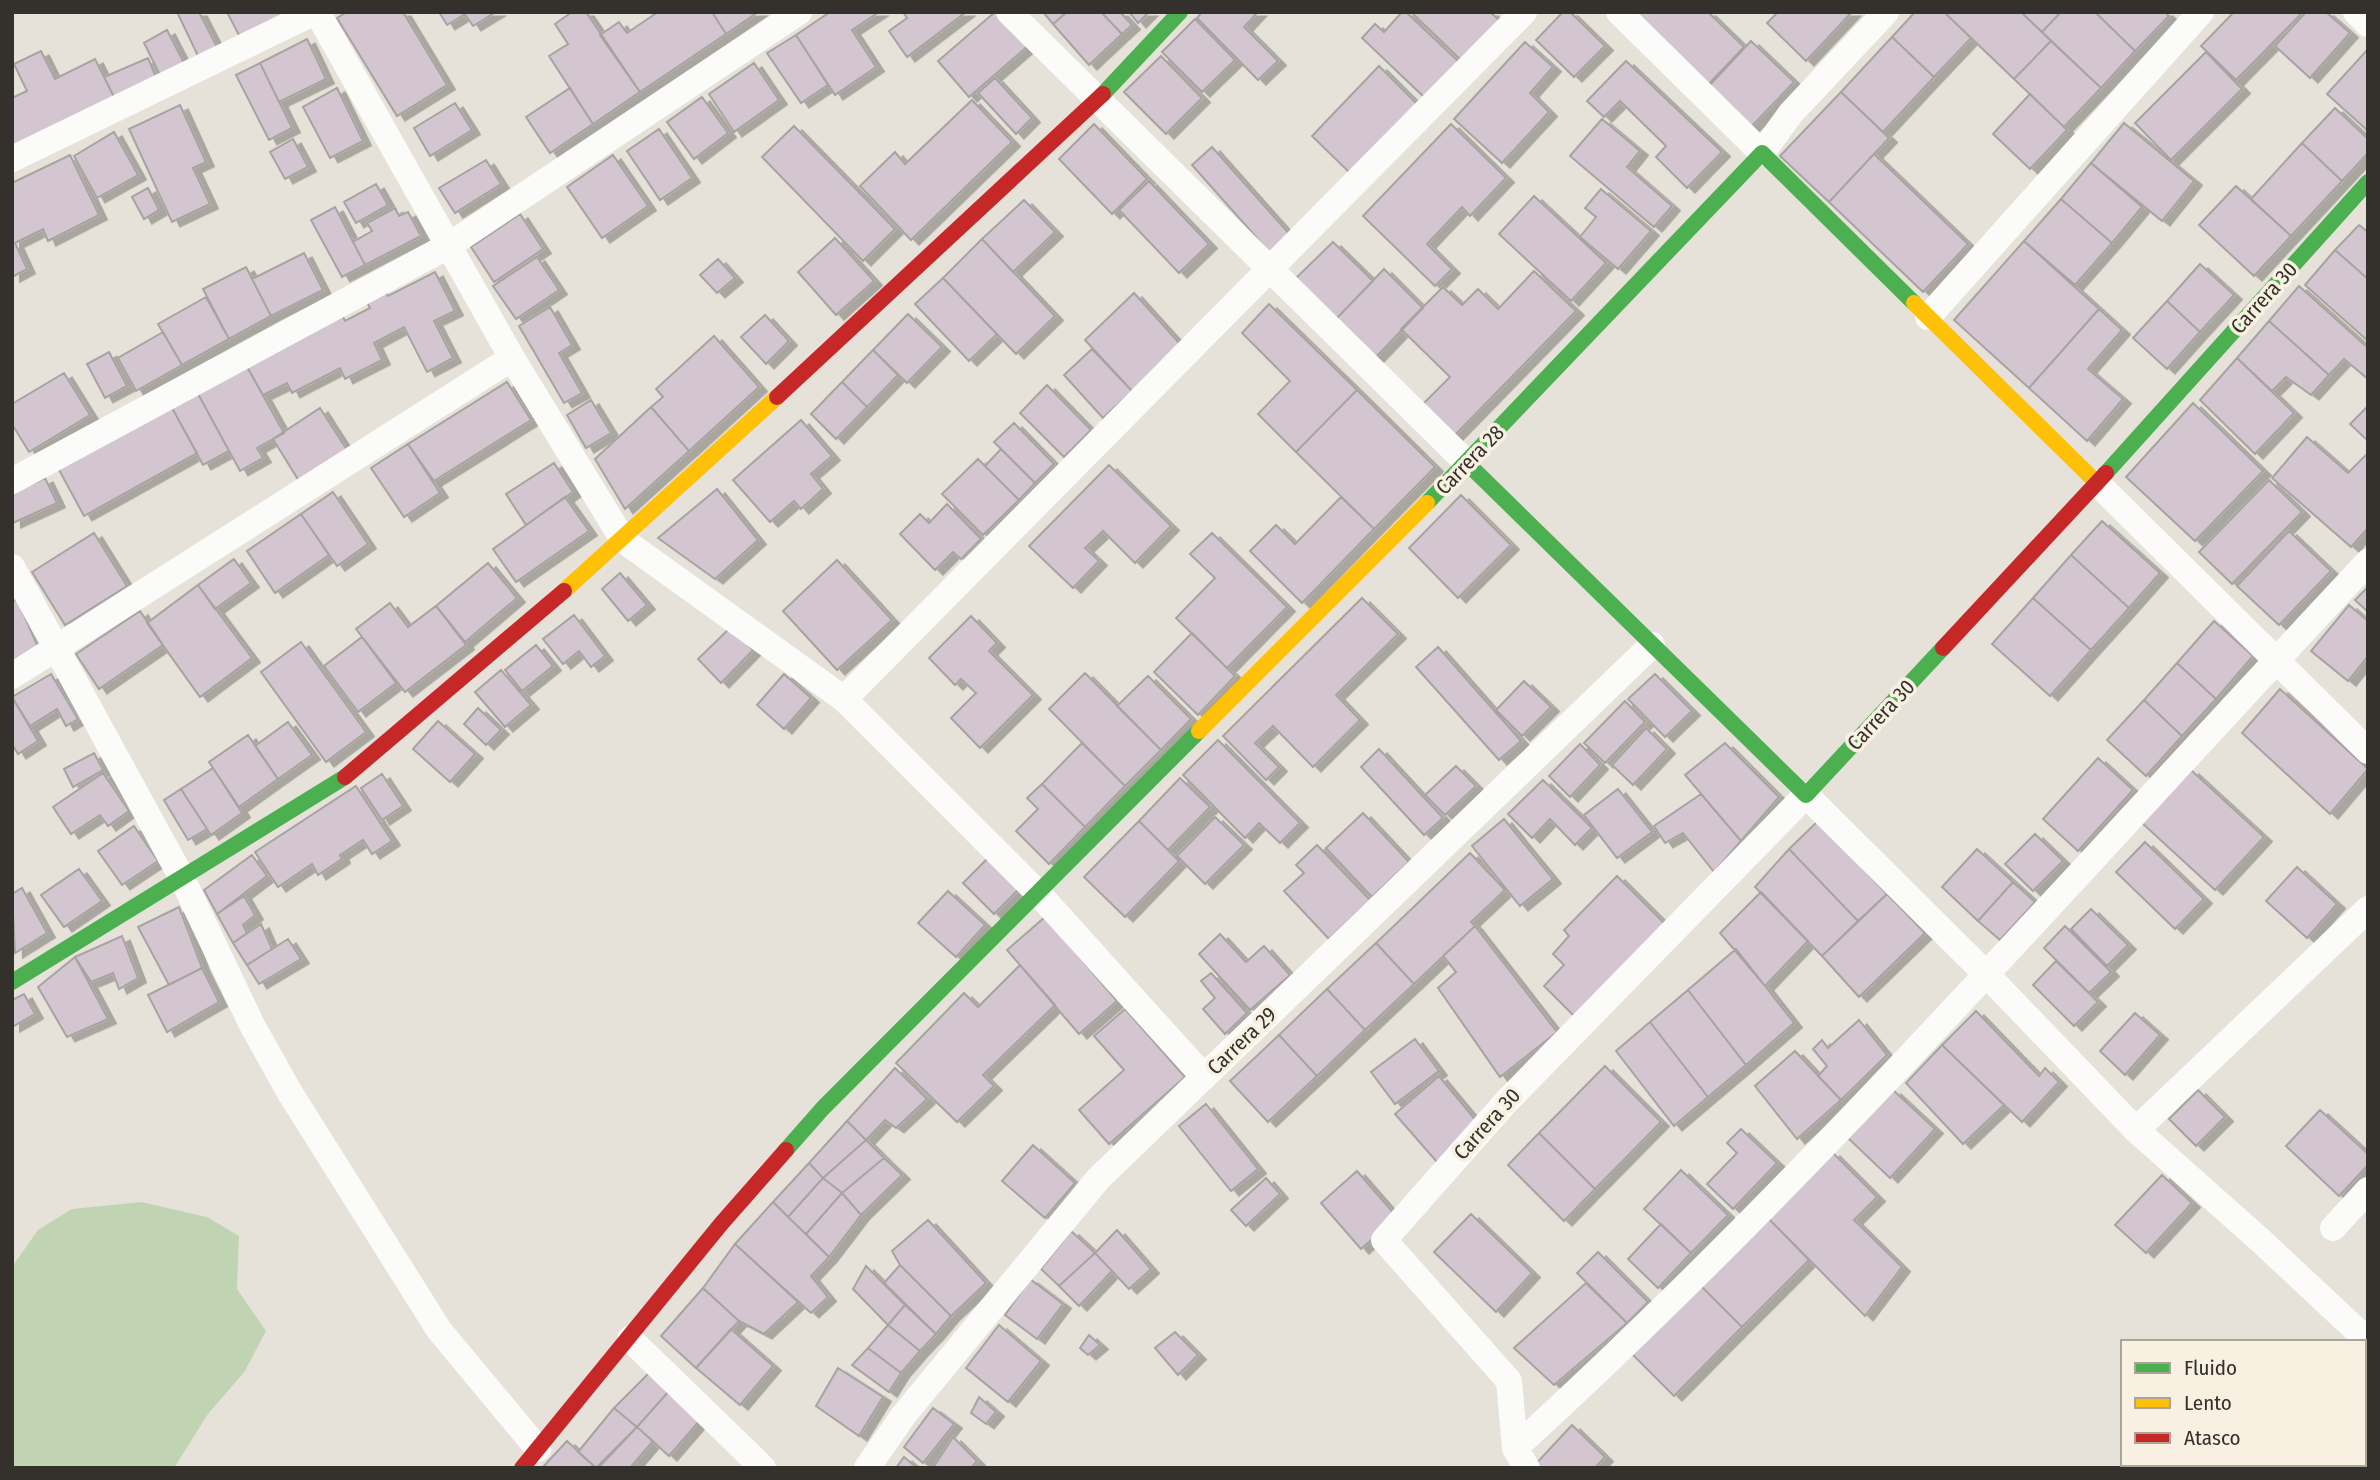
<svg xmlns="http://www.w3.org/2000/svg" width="2380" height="1480" viewBox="0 0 2380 1480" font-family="'Fira Sans Condensed',sans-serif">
	<defs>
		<filter id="shadow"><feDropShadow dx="8" dy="4.5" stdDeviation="0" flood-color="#0004"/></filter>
	</defs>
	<rect width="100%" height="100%" fill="#e6e2d9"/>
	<!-- green -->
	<path fill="#c0d4b3" d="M141,1202L207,1217L239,1236L237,1289L266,1331L245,1371L208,1414L174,1468H12V1267L38,1230L72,1209Z"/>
	<!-- building -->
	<path fill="#d4c6d1" stroke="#a7a3a1" stroke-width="2" filter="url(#shadow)" d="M177,12H199L218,49L198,56Z
		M227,12H289L241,39Z
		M347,12H403L447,85L397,116L337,18Z
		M439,12H496L473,26L465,14L447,25Z
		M572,12H586L640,92L593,124L549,56L568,44L555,24Z
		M658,12H712L726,34L640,92L600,35L619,22L627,33Z
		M712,12H758L726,34Z
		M830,12H879L852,30L876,67L835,95L796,35Z
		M903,12H966L907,57L889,31L907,18Z
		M995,12H999L1028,46L969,97L938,61Z
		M1043,12H1067L1053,24Z
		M1067,12H1101L1122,34L1089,65L1053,24Z
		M1101,12H1120L1132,25L1122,34Z
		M1129,12H1149L1138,23Z
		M1202,12H1258L1244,27L1278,61L1258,80L1197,18Z
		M1402,12H1406L1459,62L1425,98L1362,38L1375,24L1384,32Z
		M1411,12H1490L1500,21L1462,61Z
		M1563,12H1570L1605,46L1574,77L1536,40Z
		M1628,12H1708L1744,47L1705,88Z
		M1778,12H1852L1806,61L1767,23Z
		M1915,12H1944L1971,38L1934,77L1892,37Z
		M1944,12H2021L2051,41L2014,79Z
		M2021,12H2061L2042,32Z
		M2061,12H2095L2135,51L2101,88L2042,32Z
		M2095,12H2165L2169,16L2135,51Z
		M2234,12H2303L2236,80L2201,46Z
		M2306,12H2326L2350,33L2310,78L2275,46Z
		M1195,19L1235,60L1202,92L1162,52Z
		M167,30L184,63L160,75L144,43Z
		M796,35L828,85L801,103L767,53Z
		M1892,37L1934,77L1883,132L1841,92Z
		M307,39L326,79L279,102L260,63Z
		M1751,41L1794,82L1749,129L1707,88Z
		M2051,41L2101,88L2064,127L2014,79Z
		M1525,42L1553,67L1530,93L1549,112L1502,163L1454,119Z
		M2368,49V131L2327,94Z
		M41,51L55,79L95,59L114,97L12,148V98L27,91L14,64Z
		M2206,52L2242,89L2171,160L2135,123Z
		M1161,56L1202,98L1166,134L1124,92Z
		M148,58L156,77L114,97L104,77Z
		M1626,61L1722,152L1687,188L1656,157L1666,146L1620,101L1604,117L1587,101Z
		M260,63L292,128L269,140L236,75Z
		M754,63L779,100L734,132L709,94Z
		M1379,66L1417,104L1350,173L1312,136Z
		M995,78L1032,118L1016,134L978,93Z
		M337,88L363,141L330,158L303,107Z
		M570,88L593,124L550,153L526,117Z
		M1841,92L1889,138L1829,202L1780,156Z
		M2030,94L2067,130L2030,169L1993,134Z
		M702,97L728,133L694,159L667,122Z
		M972,100L1012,142L911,240L860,186L895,152L905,164Z
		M455,103L472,130L430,156L414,128Z
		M180,105L206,162L193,168L210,204L172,222L129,129Z
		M2335,108L2368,139V153L2342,181L2302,143Z
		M1602,119L1640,151L1627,167L1672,206L1654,227L1570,156Z
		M2124,123L2194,181L2162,221L2091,163Z
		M1094,124L1147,179L1112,214L1059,159Z
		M1451,124L1506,178L1470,216L1462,207L1427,244L1452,269L1435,286L1363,216Z
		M794,126L895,229L863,261L762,157Z
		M659,129L692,178L660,200L627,151Z
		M114,132L138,175L97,198L74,156Z
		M293,139L308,167L285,179L270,152Z
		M2302,143L2342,181L2291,236L2251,199Z
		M1212,147L1292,237L1272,255L1192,165Z
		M1874,154L1968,244L1923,292L1829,202Z
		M70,155L99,215L48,241L43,229L15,243L27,269L12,277V183Z
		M613,155L648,206L602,238L567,187Z
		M486,160L501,184L455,213L439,188Z
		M2091,163L2142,207L2112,243L2061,199Z
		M1149,181L1209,244L1179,273L1119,210Z
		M376,184L388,205L356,223L344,202Z
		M2236,186L2291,236L2254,276L2199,225Z
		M148,188L159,210L144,219L132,197Z
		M1601,189L1651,231L1618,269L1580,237L1596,217L1585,208Z
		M1534,196L1606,263L1571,301L1499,234Z
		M2061,199L2112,243L2075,285L2024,241Z
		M1024,200L1055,232L1013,272L982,239Z
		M335,207L365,265L342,277L311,220Z
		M395,208L399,216L408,212L421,236L365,265L353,242L372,231L367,223Z
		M520,214L543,249L494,282L471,247Z
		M2359,225L2368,232V279L2335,250Z
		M835,238L874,281L836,315L798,272Z
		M982,239L1055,316L1016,354L943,278Z
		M2024,241L2099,309L2029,388L1954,320Z
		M1333,242L1373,281L1336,319L1295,279Z
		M2335,250L2368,279V341L2305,285Z
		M304,253L323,290L271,316L252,279Z
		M537,257L559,290L516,319L493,286Z
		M718,259L735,278L717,293L700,275Z
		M2200,264L2234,295L2200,332L2167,301Z
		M246,267L271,316L229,339L203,289Z
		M1384,269L1423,308L1375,358L1336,319Z
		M1534,271L1576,311L1454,436L1422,405L1450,377L1401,329L1443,287L1462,305L1478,289L1498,309Z
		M435,272L455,311L434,321L453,358L427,372L404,327L374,343L382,360L345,379L340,368L292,393L287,383L263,395L246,365L342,315L345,321L370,308L367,302L386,292L388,296Z
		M943,278L997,334L969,361L915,304Z
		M2299,286L2368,348V379L2344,359L2329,375L2269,321Z
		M1134,293L1181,345L1132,391L1085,340Z
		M206,297L229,339L182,365L158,324Z
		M2167,301L2200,332L2167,369L2133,338Z
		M1269,304L1357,390L1296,452L1258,414L1290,381L1242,333Z
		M550,307L572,345L559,353L582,393L564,403L519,326Z
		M2099,309L2122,330L2088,369L2123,399L2087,441L2029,388Z
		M908,314L942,347L907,383L873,350Z
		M765,315L789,341L766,364L741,337Z
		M2269,321L2329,375L2311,395L2286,377L2272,391L2237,358Z
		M163,332L182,365L136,391L118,358Z
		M714,336L759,387L689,451L651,407L663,397L656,389Z
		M1092,349L1132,391L1103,418L1064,375Z
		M873,350L898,375L867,407L842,382Z
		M109,352L127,386L105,398L87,364Z
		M2237,358L2294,413L2255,454L2200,400Z
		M246,365L284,433L257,448L263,458L240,471L197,392Z
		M64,373L90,415L29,452L12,424V404Z
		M507,382L531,420L434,481L408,444Z
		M842,382L867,407L836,439L811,414Z
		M1047,385L1091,430L1064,457L1020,413Z
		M1357,390L1435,467L1374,529L1296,452Z
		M197,392L229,451L203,465L171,406Z
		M591,400L611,433L586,448L567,415Z
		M2193,403L2263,471L2195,541L2126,477Z
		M171,406L197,453L84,516L58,468Z
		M2368,406V441L2350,424Z
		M651,407L689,451L625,509L595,459Z
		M320,408L347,450L299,481L273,439Z
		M801,420L832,456L811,474L823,489L801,509L794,501L770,522L733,480Z
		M1014,423L1054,464L1035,483L994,442Z
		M2307,437L2348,473L2368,453V528L2351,547L2272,478Z
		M408,444L440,493L404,517L371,468Z
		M1001,449L1035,483L1019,500L985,466Z
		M978,459L1019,500L983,535L942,494Z
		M554,463L573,492L526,525L506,494Z
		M1109,465L1171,526L1135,563L1103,531L1085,548L1099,561L1073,588L1029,546Z
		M45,478L57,503L13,523L12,493Z
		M2269,480L2302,512L2232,584L2199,552Z
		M717,489L758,540L715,579L658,538Z
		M333,492L368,544L337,566L301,514Z
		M1461,495L1511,545L1458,598L1409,548Z
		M565,497L589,531L516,582L493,549Z
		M1341,497L1374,529L1302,603L1250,551L1276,525L1295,544Z
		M947,504L981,539L961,559L953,552L935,570L900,534L920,514L929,523Z
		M301,514L329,555L275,593L247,551Z
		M2102,521L2160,573L2129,608L2071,555Z
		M2289,531L2331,571L2279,625L2237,586Z
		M94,533L127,586L65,625L32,572Z
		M1212,533L1287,607L1227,668L1176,618L1215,578L1190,554Z
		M2071,555L2129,608L2091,650L2033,598Z
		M234,559L251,583L215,609L198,585Z
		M837,560L892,620L837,670L783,611Z
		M488,563L517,598L465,642L436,606Z
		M620,573L647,605L628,621L602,589Z
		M198,585L252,658L200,697L147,623Z
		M2368,587V612L2355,600Z
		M1362,598L1398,634L1336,695L1360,720L1313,767L1273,726L1255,743L1279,767L1266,780L1223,736Z
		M2033,598L2091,650L2050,696L1992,644Z
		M17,599L41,654L12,670V602Z
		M390,603L408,627L436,606L466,645L405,692L356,629Z
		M2349,605L2368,621V656L2348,681L2311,651Z
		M140,611L163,645L99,689L76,654Z
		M574,615L605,656L591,667L579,651L563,664L543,639Z
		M971,616L997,643L989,651L1033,695L980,748L951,718L976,693L961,679L955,685L929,658Z
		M2214,621L2253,656L2216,699L2177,663Z
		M731,627L753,650L721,683L698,659Z
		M1192,633L1235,676L1198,715L1154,672Z
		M362,637L396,683L358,712L324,666Z
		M301,642L366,732L326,762L261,672Z
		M536,645L553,666L522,691L505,670Z
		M1438,647L1521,741L1499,760L1416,667Z
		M2177,663L2216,699L2182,736L2144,700Z
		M501,670L531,705L505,727L475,692Z
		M1085,673L1161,750L1125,786L1049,709Z
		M51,674L78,719L66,726L57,709L30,726L12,697Z
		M784,674L811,698L784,729L757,705Z
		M1655,674L1692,711L1665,737L1628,699Z
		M1148,676L1191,719L1161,750L1117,706Z
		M1524,681L1551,707L1522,736L1496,710Z
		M2280,689L2368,769L2330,814L2242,733Z
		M12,697L38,741L18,754L12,744Z
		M2144,700L2182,736L2146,776L2107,740Z
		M1625,701L1645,722L1605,763L1584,743Z
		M478,708L501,730L486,745L464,724Z
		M438,721L475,754L450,782L413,749Z
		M288,722L312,755L278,779L255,746Z
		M1646,728L1667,749L1633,785L1612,765Z
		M248,735L278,779L239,807L209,762Z
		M1218,740L1300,823L1280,843L1259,823L1245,838L1183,775Z
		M1082,743L1125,786L1085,827L1042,784Z
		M1725,743L1779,797L1741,841L1685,775Z
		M1580,744L1600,765L1570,797L1549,776Z
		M1379,749L1443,818L1424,835L1361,767Z
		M94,753L103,770L73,787L64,769Z
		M2098,758L2133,790L2078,851L2043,819Z
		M1456,766L1476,786L1445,815L1425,795Z
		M213,768L242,813L211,835L181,789Z
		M2191,770L2264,837L2215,890L2142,823Z
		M103,773L129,811L108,826L100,815L71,834L53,807Z
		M382,774L403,806L382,820L361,788Z
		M1180,778L1210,807L1168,850L1139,821Z
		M1543,780L1592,828L1575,845L1550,819L1532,838L1508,814Z
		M1042,784L1085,827L1049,864L1016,831L1038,809L1027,798Z
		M356,786L392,841L372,854L363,840L340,855L342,859L318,875L312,864L278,887L255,852Z
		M181,789L207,829L188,840L164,800Z
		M1618,789L1652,832L1617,858L1584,815Z
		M1701,794L1741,841L1714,872L1683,833L1665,843L1654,826Z
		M1363,813L1409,862L1372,897L1326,848Z
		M1215,817L1244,845L1205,884L1177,856Z
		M1504,819L1553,879L1520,906L1472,846Z
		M1139,821L1179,861L1125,917L1084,877Z
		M1818,821L1887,894L1858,921L1789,849Z
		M134,826L158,861L122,885L98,851Z
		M2035,834L2063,861L2033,891L2005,864Z
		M2145,842L2204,899L2175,929L2116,872Z
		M1317,845L1370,900L1329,939L1284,891L1304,873L1296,865Z
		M1789,849L1858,921L1822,956L1755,887Z
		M1977,849L2013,882L1978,921L1942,887Z
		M993,853L1024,884L994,914L963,883Z
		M1470,853L1505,890L1471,922L1475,926L1414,984L1376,943Z
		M252,855L267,876L217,914L204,890Z
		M2297,867L2337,904L2307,938L2266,901Z
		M79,869L102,901L64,927L41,895Z
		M1617,876L1667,926L1576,1018L1544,986L1564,965L1553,954L1569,936L1564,930Z
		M2013,882L2035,902L2000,940L1978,921Z
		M22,888L47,933L15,953L12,894Z
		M948,891L985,925L956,957L918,923Z
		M1761,892L1808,941L1765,986L1720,933Z
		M1887,894L1925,933L1859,997L1822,956Z
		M244,896L255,915L243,925L247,933L233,943L217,914Z
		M179,907L202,968L169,985L138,927Z
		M2091,909L2128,945L2107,966L2071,929Z
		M1045,917L1117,1001L1079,1034L1007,950Z
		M261,924L272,949L247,965L233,943Z
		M1475,926L1557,1032L1500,1077L1438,988L1456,972L1443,956Z
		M2065,926L2111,972L2089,993L2044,948Z
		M1220,934L1246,962L1264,946L1290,975L1250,1010L1199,954Z
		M122,936L138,978L119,989L113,973L91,982L75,957Z
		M288,939L301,959L259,984L247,965Z
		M1376,943L1414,984L1365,1030L1327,989Z
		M1736,949L1794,1023L1746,1065L1688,990Z
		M75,957L108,1019L67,1037L38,987Z
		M2056,961L2098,1002L2074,1026L2033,985Z
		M1020,965L1055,1005L983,1075L994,1086L957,1122L896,1063L964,993L978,1007Z
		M202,968L219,1002L167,1032L148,995Z
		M1211,973L1247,1013L1225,1034L1203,1009L1215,998L1201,981Z
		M1327,989L1365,1030L1317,1076L1279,1035Z
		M1688,990L1746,1065L1708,1097L1650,1022Z
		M24,994L35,1014L12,1027V1000Z
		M1125,1009L1185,1077L1109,1144L1079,1110L1124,1070L1094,1036Z
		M1976,1011L2039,1076L2045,1068L2059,1082L2022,1122L1942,1045Z
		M2135,1013L2160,1035L2125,1075L2100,1051Z
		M1859,1020L1887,1055L1841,1100L1818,1076L1827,1066L1813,1049L1822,1040L1828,1048Z
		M1650,1022L1708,1097L1674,1126L1616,1051Z
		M1279,1035L1317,1076L1268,1122L1230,1081Z
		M1415,1039L1439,1071L1395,1104L1371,1072Z
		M1942,1045L2004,1105L1963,1144L1906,1083Z
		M1795,1051L1841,1100L1797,1139L1755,1086Z
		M1605,1066L1661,1122L1595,1189L1539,1133Z
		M895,1068L927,1099L896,1128L885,1120L866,1140L847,1121Z
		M1439,1076L1478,1123L1437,1162L1395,1114Z
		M1893,1090L1935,1129L1890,1178L1848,1138Z
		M2198,1090L2225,1117L2196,1146L2169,1119Z
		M1206,1104L1258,1169L1231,1191L1179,1126Z
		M2320,1110L2368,1154V1165L2339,1196L2286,1146Z
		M847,1121L866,1140L823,1178L809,1163Z
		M1741,1129L1777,1163L1733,1209L1707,1184L1737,1153L1727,1143Z
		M1539,1133L1595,1189L1564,1221L1508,1165Z
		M866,1140L884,1158L842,1193L823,1178Z
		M1033,1145L1075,1183L1045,1218L1002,1181Z
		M1832,1152L1877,1197L1854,1220L1902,1267L1865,1316L1767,1217Z
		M884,1158L902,1175L861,1215L842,1193Z
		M809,1163L823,1178L788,1217L773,1202Z
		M1681,1170L1728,1215L1691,1253L1644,1209Z
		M1357,1171L1397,1217L1361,1249L1321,1203Z
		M2162,1175L2192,1203L2146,1253L2115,1225Z
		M823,1178L842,1193L806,1234L788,1217Z
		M1266,1178L1280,1194L1246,1226L1231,1210Z
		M842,1193L861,1215L829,1257L806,1234Z
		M773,1202L829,1257L811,1276L828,1297L811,1313L735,1244Z
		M1471,1214L1532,1273L1496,1312L1434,1252Z
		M1767,1217L1809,1260L1742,1327L1700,1285Z
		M928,1220L986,1283L951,1316L900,1265L892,1251Z
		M1661,1224L1691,1253L1658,1288L1628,1259Z
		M1117,1230L1151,1269L1129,1289L1095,1253Z
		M1071,1231L1095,1253L1059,1286L1041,1269Z
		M735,1244L798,1302L764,1334L739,1321L703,1288Z
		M1598,1252L1648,1302L1627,1323L1577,1273Z
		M1095,1253L1112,1271L1079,1306L1059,1286Z
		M900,1265L951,1316L936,1334L884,1283Z
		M866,1266L905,1305L888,1325L853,1289Z
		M1030,1279L1063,1304L1037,1339L1005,1315Z
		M1586,1283L1627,1323L1554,1385L1514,1348Z
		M1700,1285L1742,1327L1674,1396L1632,1354Z
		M703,1288L739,1321L696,1368L661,1336Z
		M905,1305L936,1334L920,1351L888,1325Z
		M888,1325L920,1351L901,1373L868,1348Z
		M999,1325L1041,1361L1008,1402L966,1368Z
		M731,1329L773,1366L740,1405L696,1368Z
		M1175,1332L1198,1355L1178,1375L1155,1348Z
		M1089,1335L1100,1345L1088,1355L1080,1348Z
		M868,1348L901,1373L889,1392L852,1365Z
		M838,1368L883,1397L859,1436L816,1406Z
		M650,1372L669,1391L637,1427L614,1408Z
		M669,1391L701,1419L669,1456L637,1427Z
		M979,1397L996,1412L986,1424L971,1413Z
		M614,1408L637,1427L596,1468L578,1452Z
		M933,1408L954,1424L923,1463L904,1447Z
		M1572,1425L1605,1457L1595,1468H1532Z
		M637,1427L653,1441L630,1468H598Z
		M953,1437L977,1461L971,1468H933Z
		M567,1441L596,1468H542Z
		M904,1457L917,1468H896Z"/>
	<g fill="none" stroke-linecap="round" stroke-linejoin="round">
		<!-- street -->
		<path stroke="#fbfbf9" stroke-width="26" d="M317,12L512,358L623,540L844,699L1038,893L1204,1077
			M1009,12L1467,463
			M1619,12L1762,153L1791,113L1886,12
			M2356,12L2368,24
			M12,159L315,12
			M1928,317L2201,12
			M12,481L448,246L799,12
			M2097,483L2368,751
			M12,567L182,878L252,1025L290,1093L439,1330L538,1449
			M12,676L512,358
			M844,699L1524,12
			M2136,1130L2368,909
			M2333,1228L2368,1190
			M630,1339L763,1468
			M1515,1448C1818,1172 2087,861 2368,562
			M867,1468L903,1416L1098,1179L1652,645
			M1527,1468L1515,1448L1509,1381L1384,1240L1506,1102L1806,795L1987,975L2136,1130L2260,1240L2368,1341"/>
		<!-- fast -->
		<path stroke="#4caf50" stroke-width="16" d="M1103,94L1180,12
			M1467,463L1806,795L1943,648
			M2106,473L2368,182
			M1427,503L1762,153L1914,303
			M12,982L345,777
			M786,1150L823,1108L1199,731"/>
		<!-- slow -->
		<path stroke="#ffc107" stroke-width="16" d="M1914,303L2097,483
			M564,591L777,397
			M1199,731L1427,503"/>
		<!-- jam -->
		<path stroke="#c62828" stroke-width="16" d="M777,397L1103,94
			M1943,648L2106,473
			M345,777L564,591
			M522,1468L721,1224L786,1150"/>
	</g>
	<g text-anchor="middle" stroke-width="7" stroke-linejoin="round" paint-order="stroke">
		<!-- street labels -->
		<g font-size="21" fill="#34312c" stroke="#f8f0e1">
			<text transform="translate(2264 298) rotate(-48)" y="7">Carrera 30</text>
			<text transform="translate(1470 460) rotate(-46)" y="7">Carrera 28</text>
			<text transform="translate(1881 715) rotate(-47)" y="7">Carrera 30</text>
			<text transform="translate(1242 1041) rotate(-44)" y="7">Carrera 29</text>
			<text transform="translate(1487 1124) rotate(-48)" y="7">Carrera 30</text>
		</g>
	</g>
	<!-- border -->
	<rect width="2380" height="1480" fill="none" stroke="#34312c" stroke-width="28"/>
	<!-- legend -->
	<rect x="2121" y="1340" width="245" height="126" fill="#f8f0e1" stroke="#aaa499" stroke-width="2"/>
	<rect x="2135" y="1363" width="35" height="10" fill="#4caf50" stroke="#aaa499" stroke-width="2"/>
	<text x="2184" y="1375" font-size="21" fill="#34312c">Fluido</text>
	<rect x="2135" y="1398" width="35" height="10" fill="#ffc107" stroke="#aaa499" stroke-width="2"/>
	<text x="2184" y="1410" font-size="21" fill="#34312c">Lento</text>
	<rect x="2135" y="1433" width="35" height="10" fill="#c62828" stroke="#aaa499" stroke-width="2"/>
	<text x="2184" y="1445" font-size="21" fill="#34312c">Atasco</text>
</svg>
